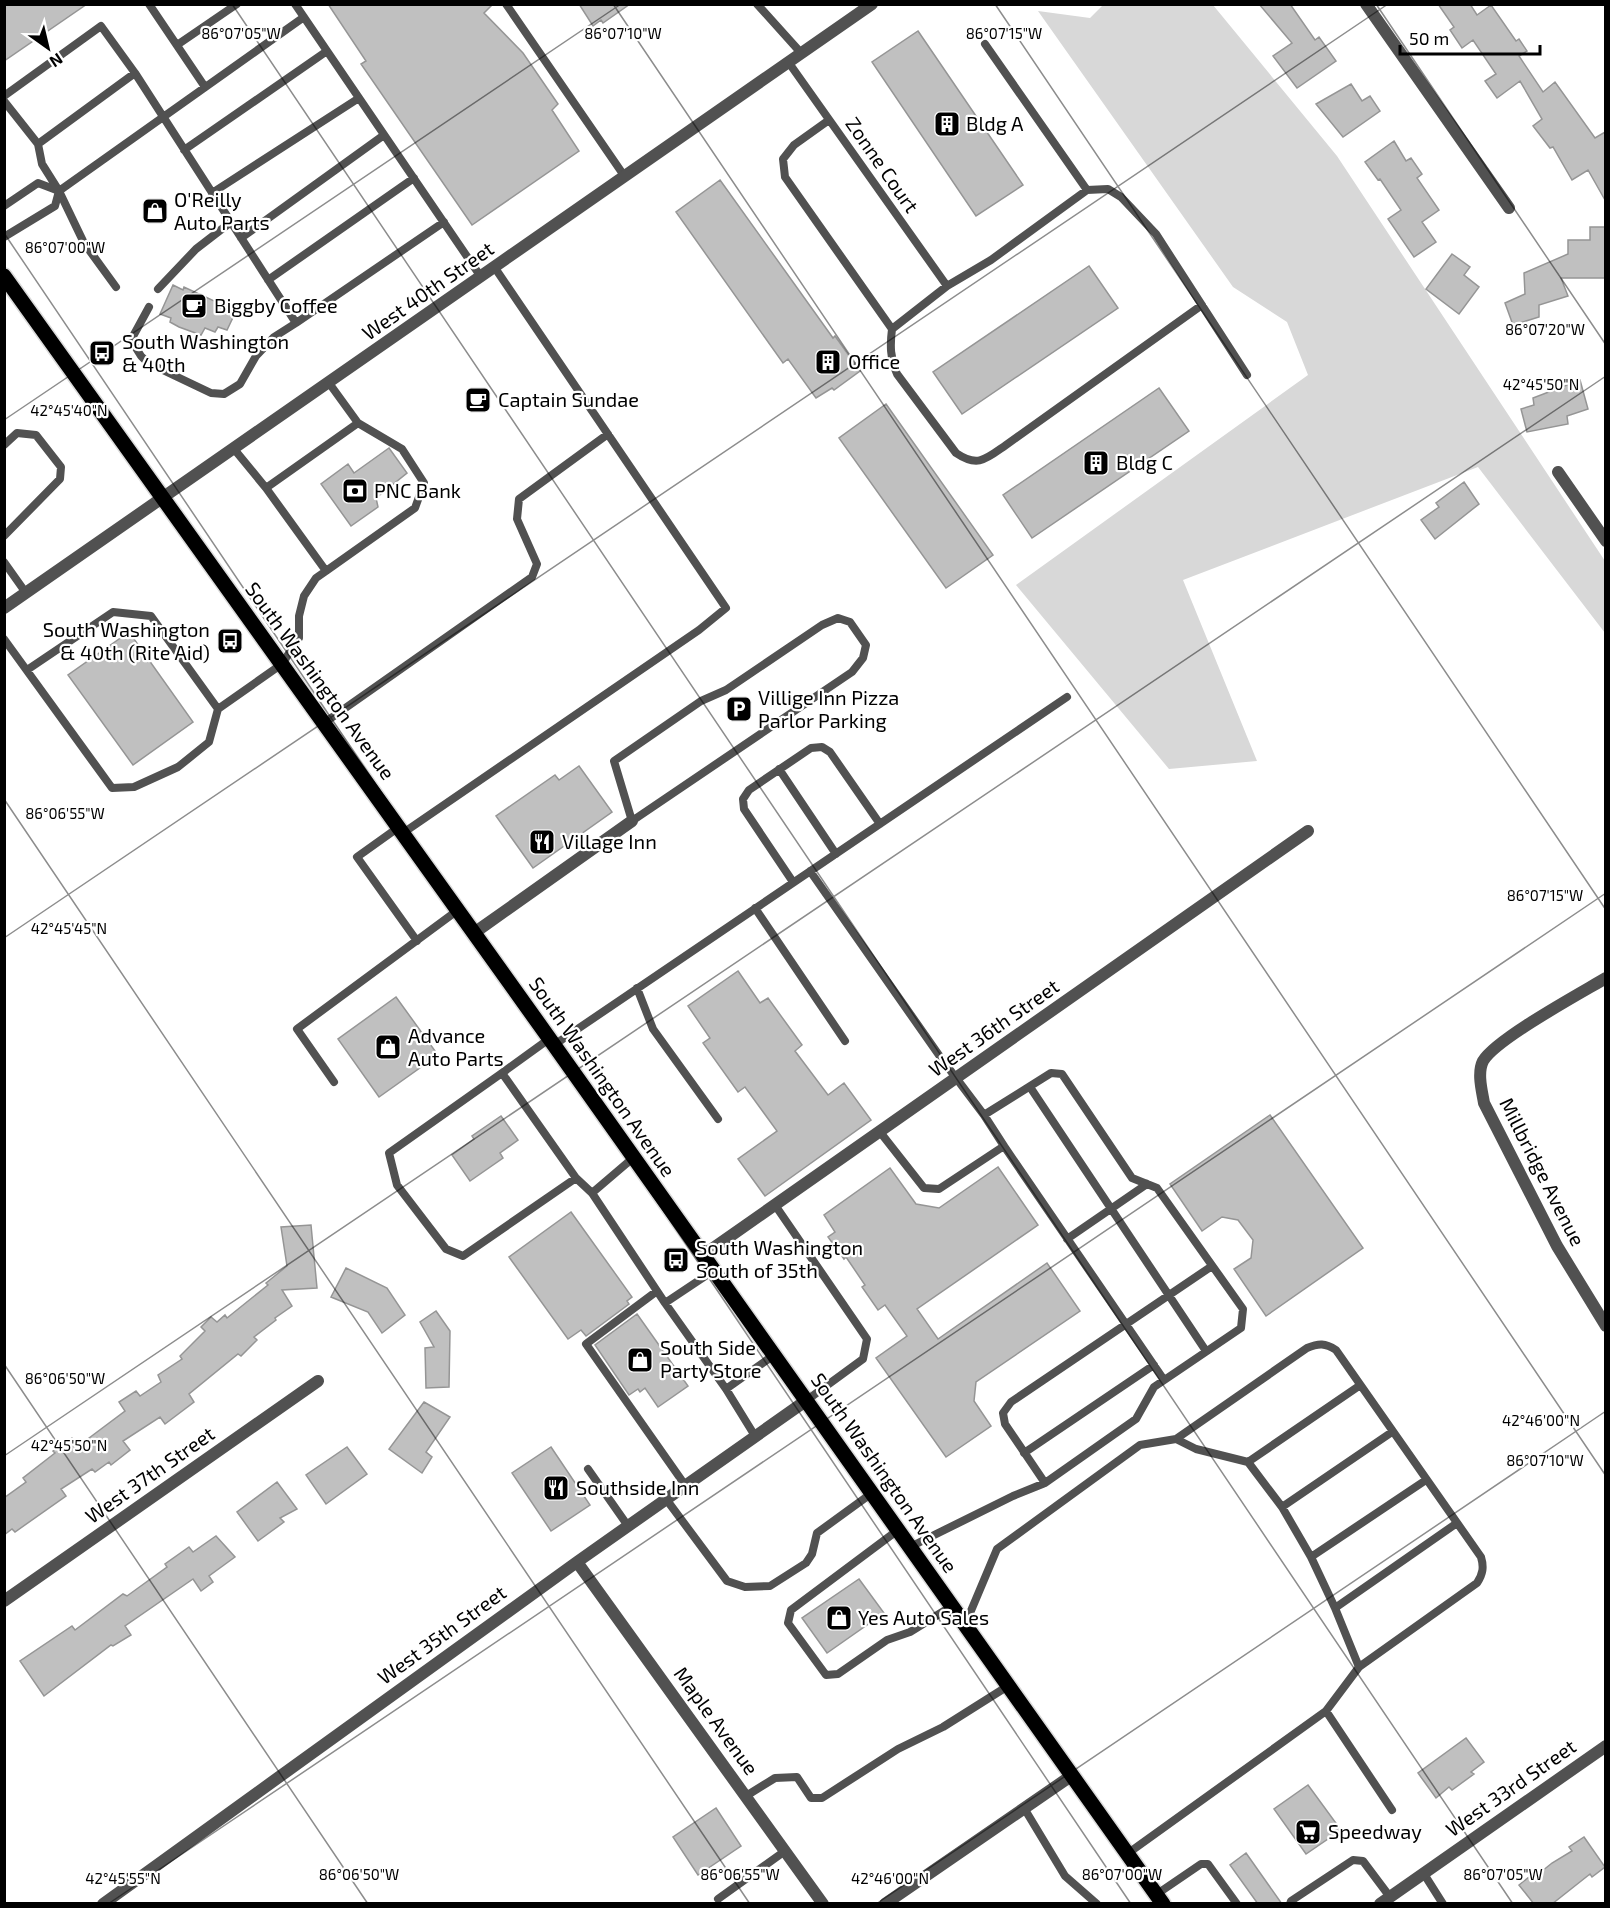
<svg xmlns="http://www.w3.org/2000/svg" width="1610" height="1908" viewBox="0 0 1610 1908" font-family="'Exo 2',sans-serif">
	<rect width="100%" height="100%" fill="#fff"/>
	<!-- green -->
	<path fill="#d8d8d8" d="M1103,5H1213L1337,156L1605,561V633L1478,467L1183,580L1257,761L1169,769L1016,585L1308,375L1287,322L1233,287L1038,11L1090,18Z"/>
	<!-- building -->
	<path fill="#c0c0c0" stroke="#959595" stroke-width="1.5" d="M4,4H87L4,61Z
		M328,4H493L484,13L523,53L558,104L552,110L579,151L472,225L361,64L366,61Z
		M579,4H630L603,23L601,20L593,26Z
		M1259,4H1290L1315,40L1319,37L1336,61L1297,88L1273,56L1292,43Z
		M1438,4H1470L1477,15L1491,5L1516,41L1519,39L1527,51L1519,56L1543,92L1555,82L1595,138L1605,132V200L1588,170L1572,180L1553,147L1550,148L1533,126L1542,119L1520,81L1497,98L1485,81L1496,74L1473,40L1462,48L1450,30L1454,27Z
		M918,31L1023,185L976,216L872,62Z
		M1351,84L1362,101L1370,96L1380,111L1343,137L1316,104Z
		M1394,141L1406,161L1411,158L1422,174L1417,178L1439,210L1422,222L1436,242L1414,257L1388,219L1401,210L1380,179L1378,180L1365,162Z
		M720,180L833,338L835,336L860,371L834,390L832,388L816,398L788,359L783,363L676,212Z
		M1590,227H1605V278H1561L1568,296L1539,305V317L1513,325L1505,303L1525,294L1524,273L1568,254V240H1590Z
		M1452,254L1470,267L1464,275L1479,287L1459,314L1426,289Z
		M1089,266L1118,308L962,414L933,372Z
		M173,285L183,290L184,287L236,311L227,330L218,327L215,332L205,328L201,335L179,327L170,322L171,318L160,314Z
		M1580,380L1588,409L1567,416L1568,424L1527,432L1521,409L1534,405L1533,398Z
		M1159,388L1189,431L1032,538L1003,495Z
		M886,404L993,555L946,588L839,438Z
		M389,448L407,473L376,498L378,507L351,526L321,484L348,464L354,473Z
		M1464,482L1479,504L1435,539L1421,520L1439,507L1436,503Z
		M129,632L193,722L133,765L68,675Z
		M579,766L612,812L533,868L496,816L555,775L559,780Z
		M738,971L760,1003L768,998L802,1045L795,1051L828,1095L844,1083L871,1120L765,1196L738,1159L777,1131L745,1087L738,1092L703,1043L710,1038L688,1006Z
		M396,997L438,1055L379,1097L338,1039Z
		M1270,1115L1363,1248L1266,1316L1234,1269L1251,1258L1253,1240L1238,1220L1222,1217L1202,1231L1170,1184Z
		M501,1116L518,1140L500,1153L503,1158L470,1181L452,1155L474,1139L472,1136Z
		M998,1167L1038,1225L917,1309L938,1339L1047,1263L1080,1311L976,1382L974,1401L991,1426L946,1457L876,1358L907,1336L885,1305L878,1310L862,1287L865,1285L846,1257L844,1259L828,1237L835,1232L824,1215L890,1168L916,1204L939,1208Z
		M571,1212L632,1297L627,1301L629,1304L586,1336L581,1330L568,1339L509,1257Z
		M311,1225L317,1288L282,1290L292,1306L275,1318L276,1320L254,1337L257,1340L241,1356L238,1354L189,1394L194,1402L165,1424L160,1417L123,1441L130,1450L111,1465L109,1462L95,1472L92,1469L61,1489L66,1496L15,1532L12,1529L4,1535V1498L26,1482L23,1478L55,1453L53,1451L72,1438L77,1447L125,1411L119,1402L136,1391L140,1396L161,1382L158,1375L182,1359L180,1356L205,1331L201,1327L211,1317L217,1322L225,1315L227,1318L268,1285L266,1283L287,1266L281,1227Z
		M346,1268L387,1288L405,1315L382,1333L368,1312L331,1297Z
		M436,1311L450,1331L449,1387L426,1388L425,1348L434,1347L420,1322Z
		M637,1314L688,1386L658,1407L645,1388L640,1392L638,1389L629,1395L595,1345Z
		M424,1402L450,1417L426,1452L432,1457L422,1473L389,1449Z
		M347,1447L367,1474L326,1504L306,1475Z
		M551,1447L590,1505L551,1531L512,1473Z
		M277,1482L297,1509L280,1518L284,1522L258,1541L237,1512Z
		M216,1536L235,1557L209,1576L213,1582L201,1591L193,1579L125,1626L131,1635L113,1646L111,1645L44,1696L20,1661L72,1626L75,1630L123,1594L127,1596L167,1567L165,1564L189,1547L193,1552Z
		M859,1579L884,1613L827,1653L802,1618Z
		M1466,1738L1484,1762L1471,1772L1474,1774L1452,1790L1449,1787L1436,1798L1418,1773Z
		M1308,1785L1341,1830L1306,1854L1274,1809Z
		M716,1808L741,1846L698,1875L673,1837Z
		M1584,1837L1605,1867L1592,1877L1590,1874L1552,1904H1534L1519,1885L1534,1873L1536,1876L1552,1863L1572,1851L1569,1847Z
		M1246,1853L1282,1904H1258L1230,1865Z"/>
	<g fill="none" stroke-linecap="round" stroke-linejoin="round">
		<!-- primary casing -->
		<g stroke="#dbdbdb" stroke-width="18">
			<path id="primary" d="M4,276L554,1045L1163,1904"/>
		</g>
		<!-- service -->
		<path stroke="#515151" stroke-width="8" d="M149,4L205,87
			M295,4L481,277
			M506,4L625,177
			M757,4L802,54
			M985,44L1087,190
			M177,45L237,4
			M789,63L947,286
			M4,96L101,26L135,73L296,323L444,222
			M4,101L38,144L42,164L59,191L84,243L116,287
			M829,120L794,145L783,159L785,177L892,329
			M38,144L135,73
			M184,150L327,51
			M212,193L359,98
			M4,206L38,183L59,191
			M4,237L55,206L59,191L66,186L304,17
			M241,238L384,135
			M268,280L414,178
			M158,289L196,249L231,222
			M1202,305L1006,445C986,459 978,468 956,453L897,374C890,358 890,345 892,329L947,286L991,260L1087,190L1108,189L1121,197L1156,234L1247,375
			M149,307L131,340L141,356L148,363L211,393L224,394L240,384L256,356L274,337L296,323
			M4,445L17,433L36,435L61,467L60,479L4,536
			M234,449L266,488L358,423L329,383
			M4,562L26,593
			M326,571L415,508L424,483L402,449L358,423
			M838,618L850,622L866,645L863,658L852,672L632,821L614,761L701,701L726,690L822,625Z
			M4,639L112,788L134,787L178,767L209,742L218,709L282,664L299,638V616L304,596L316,578L326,571L266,488
			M27,670L113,612L151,616L218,709
			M324,723L532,577L537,564L517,519L519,499L608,434
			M779,769L836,854
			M399,827L357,857L417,941
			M403,833L699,630L726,608L495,268
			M810,871L941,1058L984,1115L1051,1073L1062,1074L1132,1178L1157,1188L1243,1309L1241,1328L1154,1387L1136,1419L1045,1483L1013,1496L910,1547
			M793,882L744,809L743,799L749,790L811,748L822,747L830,752L880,824
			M755,908L845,1041
			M637,988L653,1029L718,1119
			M549,1039L502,1073L576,1178L592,1193L633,1158
			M554,1045L1067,697
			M502,1073L389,1153L397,1185L446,1249L463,1256L576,1178
			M334,1082L297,1029L458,910
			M1030,1087L1206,1351
			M880,1132L924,1188L939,1189L1004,1146L984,1115
			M1004,1146L1164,1380
			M592,1193L665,1303L713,1271
			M775,1205L867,1339L863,1359L807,1400
			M1067,1239L1147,1184
			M657,1291L586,1344L685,1485
			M665,1303L726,1389L755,1436
			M726,1389L774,1355
			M1024,1453L1154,1365
			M1248,1462L1359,1386
			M588,1469L628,1526
			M1045,1483L1005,1424L1003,1413L1011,1402L1212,1266
			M666,1499L727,1581L745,1587L770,1586L806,1563L812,1554L817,1533L872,1493
			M1282,1507L1392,1432
			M898,1530L791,1610L788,1623L826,1675L838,1674L887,1640L910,1632L952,1606
			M1311,1557L1426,1480
			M1335,1608L1457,1523
			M965,1625L997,1549L1140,1445L1176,1439
			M1326,1711L1392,1810
			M746,1796L775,1778L797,1777L811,1798H822L898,1749L943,1727L1008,1686
			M1024,1808L1065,1876L1097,1904
			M1127,1854L1326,1711L1359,1667L1477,1583C1483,1574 1484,1567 1481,1557L1336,1350C1325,1343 1319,1343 1307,1348L1176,1439L1196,1449L1248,1462L1282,1507L1311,1557L1335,1608L1359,1667
			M1424,1874L1443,1904
			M1157,1894L1201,1864H1208L1237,1904
			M718,1899L785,1851
			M1290,1904L1291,1901L1353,1860L1363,1861L1390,1897"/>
		<!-- minor -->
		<path stroke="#515151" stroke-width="12" d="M1366,4L1509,208
			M1558,472L1606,541
			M474,933L632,821
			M1606,978C1579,994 1496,1039 1483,1061C1477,1073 1482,1091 1484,1103L1557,1246L1606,1326
			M702,1256L1308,831
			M577,1562L823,1904
			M4,1601L318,1381
			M103,1904L577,1562L807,1400
			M885,1904L1071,1776
			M1380,1904L1606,1746"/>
		<!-- tertiary -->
		<path stroke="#515151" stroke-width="12" d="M4,608L872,4"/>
		<!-- primary -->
		<use href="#primary" stroke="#000" stroke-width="15"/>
	</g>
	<!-- ticks -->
	<path fill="none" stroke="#000" stroke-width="1.5" stroke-opacity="0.45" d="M232,4L1513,1904M613,4L1606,1476M995,4L1606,910M1376,4L1606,345M4,233L1131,1904M4,420L621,4M4,799L750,1904M4,938L1388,4M4,1364L368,1904M4,1456L1606,376M108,1904L1606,893M876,1904L1606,1411"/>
	<!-- icons -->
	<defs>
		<g id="building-square" transform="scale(1.35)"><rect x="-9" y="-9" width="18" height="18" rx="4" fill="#000" stroke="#fff"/><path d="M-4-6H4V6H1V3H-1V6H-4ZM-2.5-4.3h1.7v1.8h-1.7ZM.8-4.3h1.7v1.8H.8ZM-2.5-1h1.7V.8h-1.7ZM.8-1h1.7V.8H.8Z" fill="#fff"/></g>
		<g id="shop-square" transform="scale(1.35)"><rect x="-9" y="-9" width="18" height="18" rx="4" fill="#000" stroke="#fff"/><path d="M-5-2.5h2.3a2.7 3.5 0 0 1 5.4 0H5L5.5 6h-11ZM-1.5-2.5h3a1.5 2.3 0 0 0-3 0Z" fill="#fff"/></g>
		<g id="cafe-square" transform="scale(1.35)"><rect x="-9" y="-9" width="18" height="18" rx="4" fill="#000" stroke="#fff"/><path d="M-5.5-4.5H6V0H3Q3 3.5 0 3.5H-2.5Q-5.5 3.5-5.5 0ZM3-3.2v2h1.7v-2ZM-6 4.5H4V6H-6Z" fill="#fff"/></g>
		<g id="bus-square" transform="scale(1.35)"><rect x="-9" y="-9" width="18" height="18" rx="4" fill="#000" stroke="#fff"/><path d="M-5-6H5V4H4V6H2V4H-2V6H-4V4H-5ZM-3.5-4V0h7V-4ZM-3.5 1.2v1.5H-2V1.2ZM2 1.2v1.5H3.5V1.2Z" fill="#fff"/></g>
		<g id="bank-square" transform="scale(1.35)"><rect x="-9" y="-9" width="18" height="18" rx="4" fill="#000" stroke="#fff"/><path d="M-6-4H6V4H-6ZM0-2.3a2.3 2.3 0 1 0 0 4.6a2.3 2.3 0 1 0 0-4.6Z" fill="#fff"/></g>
		<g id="parking-square" transform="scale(1.35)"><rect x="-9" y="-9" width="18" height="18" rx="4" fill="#000" stroke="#fff"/><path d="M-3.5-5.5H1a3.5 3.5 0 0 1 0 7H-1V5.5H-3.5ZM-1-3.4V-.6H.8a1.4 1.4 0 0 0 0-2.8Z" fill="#fff"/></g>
		<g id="restaurant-square" transform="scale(1.35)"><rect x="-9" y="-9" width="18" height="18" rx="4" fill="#000" stroke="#fff"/><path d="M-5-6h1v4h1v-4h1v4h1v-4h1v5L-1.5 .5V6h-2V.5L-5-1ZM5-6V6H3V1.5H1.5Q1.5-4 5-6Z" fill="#fff"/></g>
		<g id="supermarket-square" transform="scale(1.35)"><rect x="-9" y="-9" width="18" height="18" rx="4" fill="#000" stroke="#fff"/><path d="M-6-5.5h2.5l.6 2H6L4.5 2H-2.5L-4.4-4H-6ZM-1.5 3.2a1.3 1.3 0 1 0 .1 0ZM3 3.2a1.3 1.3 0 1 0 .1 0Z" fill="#fff"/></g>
	</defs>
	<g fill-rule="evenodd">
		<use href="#building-square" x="947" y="124"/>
		<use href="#shop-square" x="155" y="211"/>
		<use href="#cafe-square" x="194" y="306"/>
		<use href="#bus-square" x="102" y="353"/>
		<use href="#building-square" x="828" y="362"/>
		<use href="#cafe-square" x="478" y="400"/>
		<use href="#building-square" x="1096" y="463"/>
		<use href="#bank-square" x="355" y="491"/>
		<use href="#bus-square" x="230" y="641"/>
		<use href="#parking-square" x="739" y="709"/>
		<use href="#restaurant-square" x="542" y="842"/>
		<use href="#shop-square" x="388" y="1047"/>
		<use href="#bus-square" x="676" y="1260"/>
		<use href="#shop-square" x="640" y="1360"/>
		<use href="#restaurant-square" x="556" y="1488"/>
		<use href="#shop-square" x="839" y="1618"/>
		<use href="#supermarket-square" x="1308" y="1832"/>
	</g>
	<g text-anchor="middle" stroke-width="4.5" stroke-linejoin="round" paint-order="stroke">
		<!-- poi labels -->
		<g font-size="20" fill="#000" stroke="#fff" text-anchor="start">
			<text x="966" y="131">Bldg A</text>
			<text x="174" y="207">O'Reilly<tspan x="174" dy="23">Auto Parts</tspan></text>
			<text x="214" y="313">Biggby Coffee</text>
			<text x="122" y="349">South Washington<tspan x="122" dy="23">&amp; 40th</tspan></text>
			<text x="848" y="369">Office</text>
			<text x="498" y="407">Captain Sundae</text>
			<text x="1116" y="470">Bldg C</text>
			<text x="374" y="498">PNC Bank</text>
			<text x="210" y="637" text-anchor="end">South Washington<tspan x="210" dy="23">&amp; 40th (Rite Aid)</tspan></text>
			<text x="758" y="705">Villige Inn Pizza<tspan x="758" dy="23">Parlor Parking</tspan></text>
			<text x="562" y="849">Village Inn</text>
			<text x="408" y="1043">Advance<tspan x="408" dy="23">Auto Parts</tspan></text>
			<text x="696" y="1255">South Washington<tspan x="696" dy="23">South of 35th</tspan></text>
			<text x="660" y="1355">South Side<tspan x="660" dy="23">Party Store</tspan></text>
			<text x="576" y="1495">Southside Inn</text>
			<text x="858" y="1625">Yes Auto Sales</text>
			<text x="1328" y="1839">Speedway</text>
		</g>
		<!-- street labels -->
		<g font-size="20" fill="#000" stroke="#fff">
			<text transform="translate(882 165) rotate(55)" y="7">Zonne Court</text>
			<text transform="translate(428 291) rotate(-35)" y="7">West 40th Street</text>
			<text transform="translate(320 681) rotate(54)" y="7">South Washington Avenue</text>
			<text transform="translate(994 1028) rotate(-35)" y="7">West 36th Street</text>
			<text transform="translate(602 1077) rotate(55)" y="7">South Washington Avenue</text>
			<text transform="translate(1542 1172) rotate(63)" y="7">Millbridge Avenue</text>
			<text transform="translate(884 1473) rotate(55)" y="7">South Washington Avenue</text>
			<text transform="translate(150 1475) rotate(-35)" y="7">West 37th Street</text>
			<text transform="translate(442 1635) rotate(-36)" y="7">West 35th Street</text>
			<text transform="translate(716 1721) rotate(54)" y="7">Maple Avenue</text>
			<text transform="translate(1511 1788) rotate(-35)" y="7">West 33rd Street</text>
		</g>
	</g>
	<g font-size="15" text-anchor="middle" fill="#000" stroke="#fff" stroke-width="4.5" stroke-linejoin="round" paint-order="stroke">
		<text x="241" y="39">86°07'05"W</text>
		<text x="1004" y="39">86°07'15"W</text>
		<text x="623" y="39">86°07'10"W</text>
		<text x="65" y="253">86°07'00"W</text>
		<text x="1545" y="335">86°07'20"W</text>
		<text x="1541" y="390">42°45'50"N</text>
		<text x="69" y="416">42°45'40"N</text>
		<text x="65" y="819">86°06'55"W</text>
		<text x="1545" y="901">86°07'15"W</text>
		<text x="69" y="934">42°45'45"N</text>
		<text x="65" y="1384">86°06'50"W</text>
		<text x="1541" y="1426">42°46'00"N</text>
		<text x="69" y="1451">42°45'50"N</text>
		<text x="1545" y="1466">86°07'10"W</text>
		<text x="359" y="1880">86°06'50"W</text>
		<text x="740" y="1880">86°06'55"W</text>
		<text x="1122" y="1880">86°07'00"W</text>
		<text x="1503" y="1880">86°07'05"W</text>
		<text x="123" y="1884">42°45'55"N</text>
		<text x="890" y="1884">42°46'00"N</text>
	</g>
	<!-- border -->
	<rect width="1610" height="1908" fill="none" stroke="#000000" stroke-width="12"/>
	<!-- north arrow -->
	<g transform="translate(48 48) rotate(146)" stroke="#ffffff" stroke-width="4.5" paint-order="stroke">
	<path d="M0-4.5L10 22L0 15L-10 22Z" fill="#000000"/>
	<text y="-9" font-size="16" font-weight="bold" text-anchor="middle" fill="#000000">N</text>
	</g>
	<!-- scale -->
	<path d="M1400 45v9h140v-9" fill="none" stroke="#000000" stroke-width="3"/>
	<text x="1409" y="45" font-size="18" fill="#000000" stroke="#ffffff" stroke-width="4.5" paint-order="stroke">50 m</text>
</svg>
